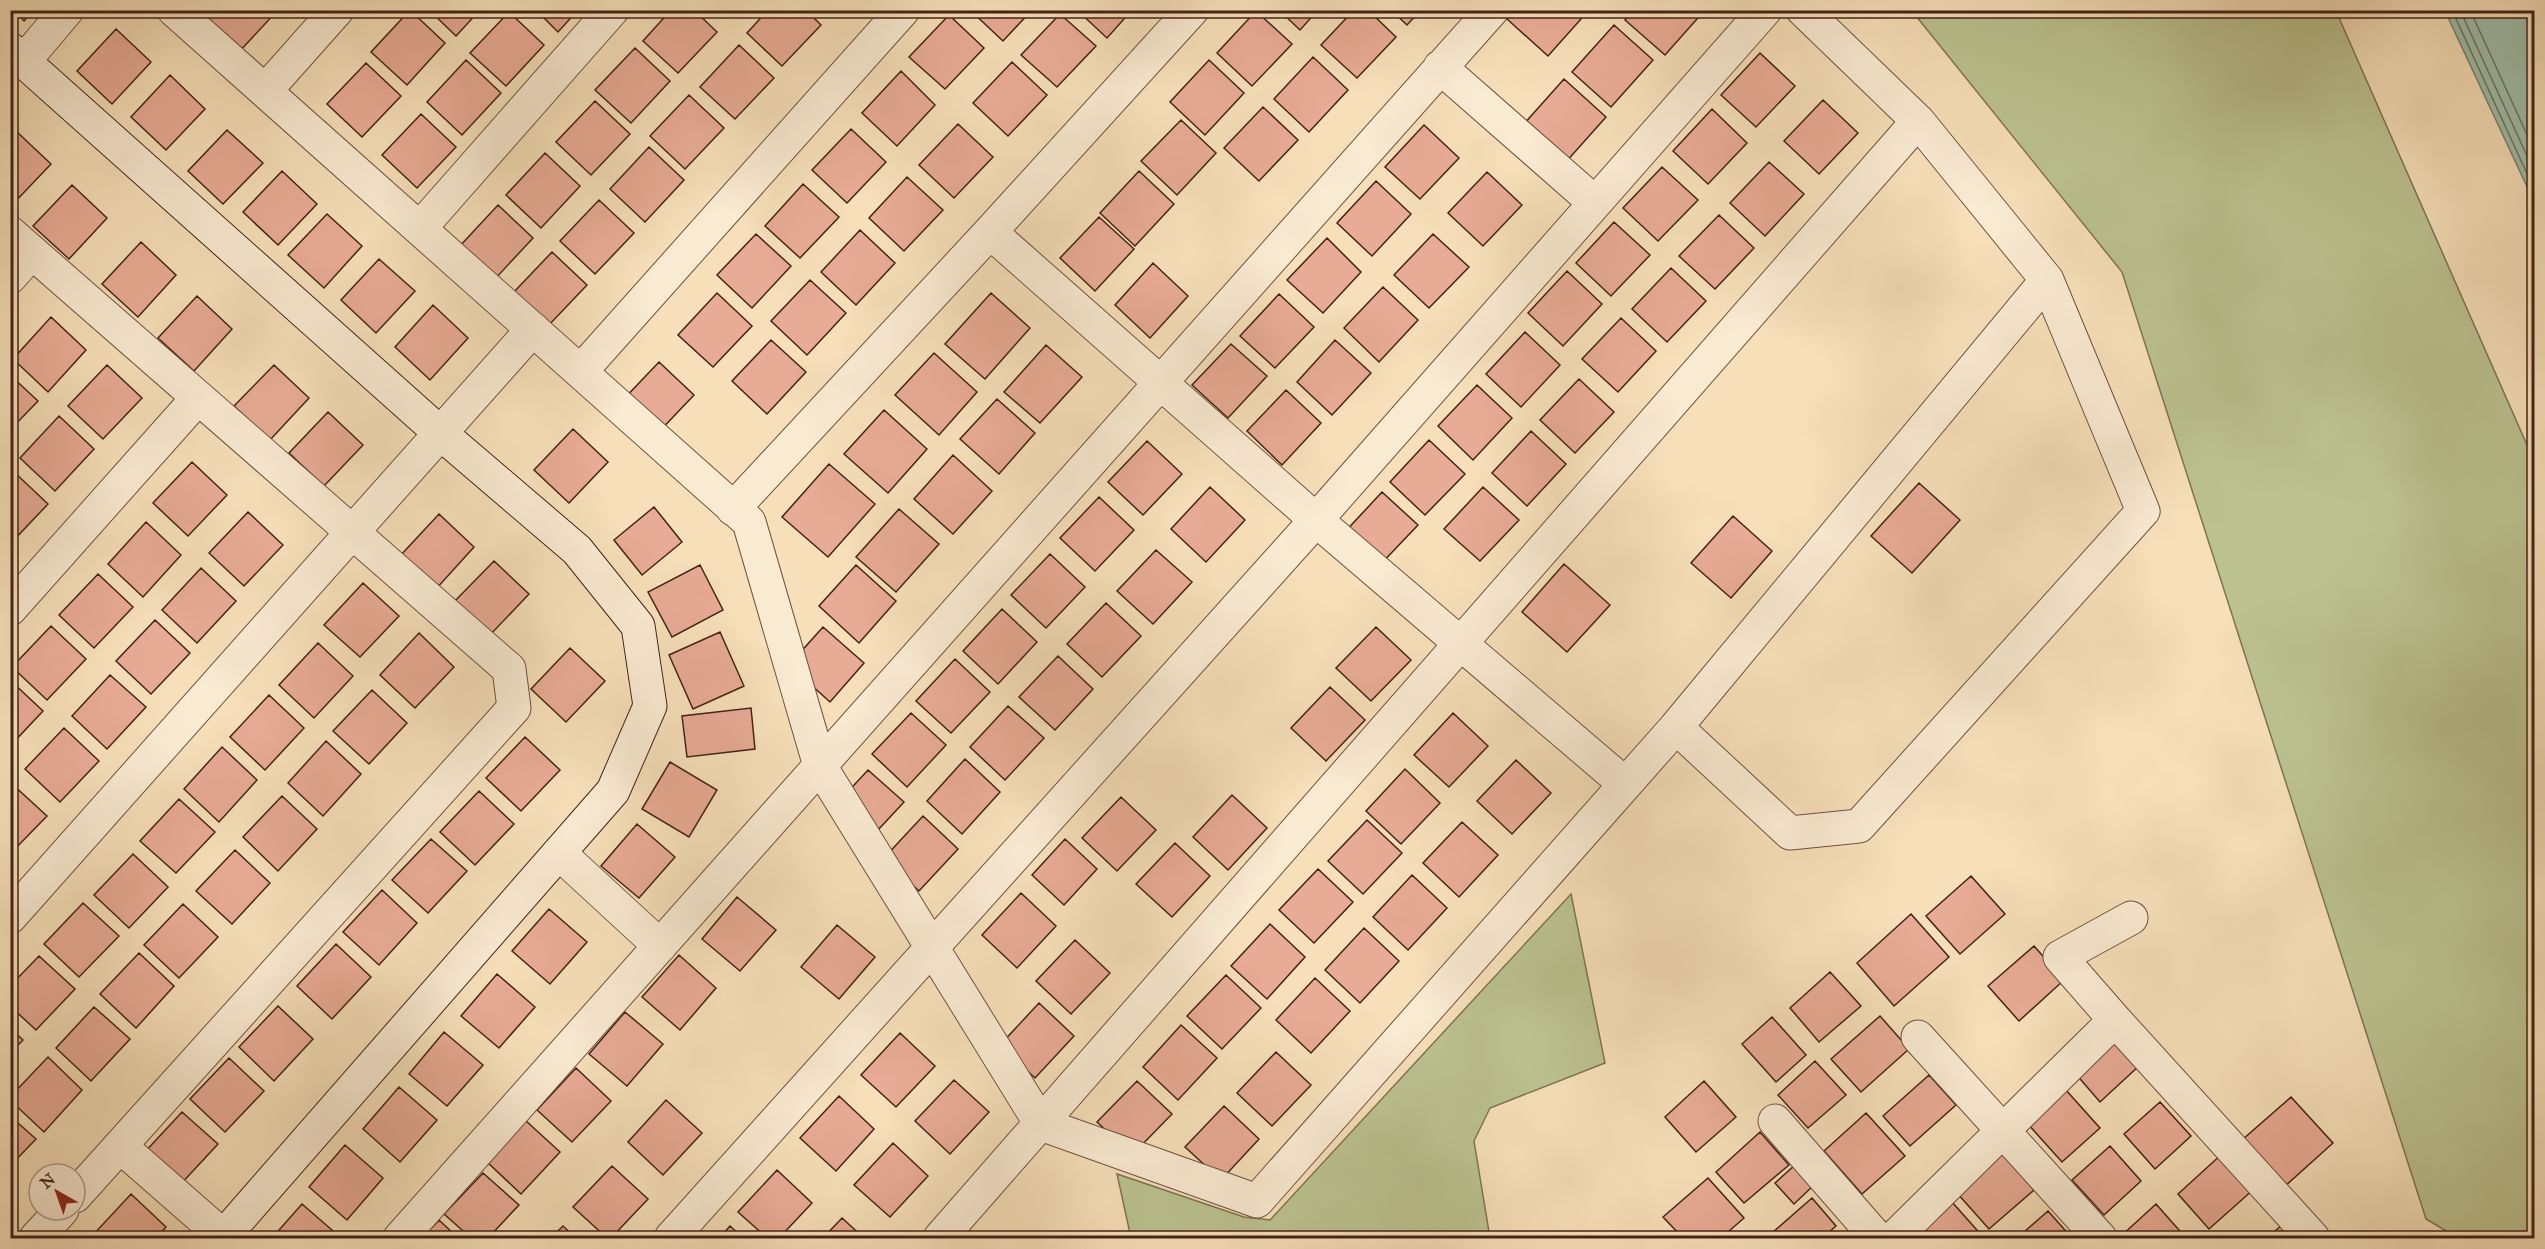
<svg xmlns="http://www.w3.org/2000/svg" width="2545" height="1249" viewBox="0 0 2545 1249" font-family="'IM FELL Great Primer',serif">
	<rect width="100%" height="100%" fill="#f6dfb9"/>
	<filter id="stains"><feTurbulence type="fractalNoise" baseFrequency=".00333" numOctaves="4"/><feColorMatrix values="0 0 0 0 .2 0 0 0 0 .09 0 0 0 0 .02 0 0 0 .5 -.17"/></filter>
	<radialGradient id="worn" r=".72"><stop offset=".6" stop-color="#630" stop-opacity="0"/><stop offset="1" stop-color="#630" stop-opacity=".3"/></radialGradient>
	<!-- green -->
	<path fill="#bbc290" stroke="#807253" stroke-width="1.5" d="M1912,11H2336L2534,461V1238H2458L2426,1219L2122,272Z
		M1571,894L1605,1063L1490,1108L1474,1141L1490,1238H1131L1117,1174L1244,1217L1270,1220Z"/>
	<!-- water -->
	<path fill="#9ebdaa" stroke="#7a7f6f" stroke-width="1.5" d="M2445,11H2534V204L2529,191Z"/>
	<g fill="none" stroke-linecap="round" stroke-linejoin="round">
		<!-- shore -->
		<path stroke="#717060" stroke-width="1.5" d="M2452,10L2534,189
			M2460,10L2534,171
			M2470,10L2534,150"/>
	</g>
	<!-- building -->
	<path fill="#e8ab95" stroke="#442316" stroke-width="1.5" d="M13,10H34L24,21Z
		M212,10H276L277,11L238,53L203,20Z
		M410,10L445,43L407,85L371,52Z
		M429,10H480L456,36Z
		M536,10H578L558,32Z
		M671,10H694L717,32L678,73L643,41Z
		M718,10H733L726,18Z
		M768,10H806L821,25L782,66L747,33Z
		M970,10H1032L1003,41Z
		M1077,10H1132L1107,38Z
		M1279,10H1318L1300,30Z
		M1354,10H1368L1396,37L1357,78L1321,45Z
		M1391,10H1421L1407,25Z
		M1514,10H1589L1548,56L1507,19Z
		M1634,10H1705L1665,55L1625,20Z
		M1256,11L1292,44L1252,86L1217,53Z
		M509,12L544,45L506,86L470,53Z
		M1060,14L1096,46L1057,87L1021,55Z
		M949,15L984,48L945,89L909,57Z
		M1614,25L1653,60L1611,107L1572,72Z
		M116,29L151,62L112,104L77,71Z
		M739,45L774,78L735,119L700,87Z
		M635,48L670,81L631,123L595,90Z
		M1760,53L1795,86L1756,127L1721,95Z
		M1313,57L1348,90L1309,132L1274,99Z
		M466,60L501,93L462,135L427,102Z
		M1209,60L1244,93L1205,135L1170,102Z
		M1012,62L1047,95L1008,136L973,103Z
		M366,63L401,96L362,137L327,104Z
		M901,71L935,105L897,146L862,113Z
		M170,75L205,109L166,150L131,117Z
		M1564,79L1606,117L1565,163L1522,126Z
		M689,95L724,128L685,169L650,136Z
		M1823,100L1858,133L1819,174L1784,141Z
		M595,101L630,134L591,175L556,142Z
		M1263,107L1298,140L1259,181L1224,148Z
		M1712,109L1747,143L1708,184L1673,151Z
		M421,114L456,147L417,188L382,155Z
		M1181,120L1216,153L1177,195L1141,161Z
		M958,124L993,157L954,198L919,165Z
		M1424,125L1459,158L1420,199L1385,167Z
		M851,129L886,162L847,203L812,170Z
		M227,130L263,163L223,204L188,171Z
		M16,131L51,164L12,205L10,137Z
		M649,147L684,180L645,222L610,189Z
		M545,153L580,186L541,228L506,195Z
		M1769,162L1804,194L1765,236L1730,203Z
		M1662,167L1698,200L1658,241L1623,208Z
		M282,171L317,204L278,245L243,212Z
		M1139,171L1174,204L1135,246L1100,213Z
		M1487,172L1522,205L1483,246L1448,213Z
		M907,177L943,210L904,251L869,218Z
		M1376,181L1411,214L1372,256L1337,223Z
		M803,184L839,217L800,258L765,226Z
		M72,185L107,218L69,259L33,226Z
		M599,200L634,233L595,274L560,241Z
		M498,205L533,238L494,280L459,247Z
		M327,214L362,246L324,288L288,255Z
		M1719,215L1754,248L1715,289L1679,256Z
		M1099,217L1134,249L1095,291L1060,258Z
		M1614,222L1650,255L1611,296L1576,263Z
		M860,230L895,263L856,305L821,272Z
		M756,234L791,266L752,308L717,275Z
		M1433,234L1469,267L1429,308L1394,275Z
		M1327,238L1361,272L1323,313L1287,280Z
		M141,242L176,275L138,317L102,284Z
		M552,252L587,285L548,326L513,293Z
		M379,259L415,291L376,333L341,300Z
		M1153,263L1188,296L1150,338L1115,305Z
		M1671,268L1706,301L1667,342L1632,309Z
		M1567,271L1602,304L1563,346L1528,313Z
		M810,280L846,313L807,355L771,321Z
		M1383,287L1418,320L1379,362L1344,328Z
		M717,293L752,326L713,367L678,335Z
		M991,293L1030,328L985,379L945,344Z
		M1279,294L1314,327L1275,368L1240,336Z
		M197,296L232,329L194,371L158,338Z
		M433,305L468,338L430,380L395,347Z
		M51,317L86,350L48,392L13,359Z
		M1621,318L1656,351L1618,392L1582,359Z
		M1525,332L1560,365L1521,407L1486,374Z
		M771,340L806,372L767,414L732,381Z
		M1335,340L1371,373L1332,415L1297,382Z
		M1231,344L1267,376L1228,418L1192,385Z
		M1046,345L1082,377L1040,423L1004,392Z
		M934,353L977,392L939,435L895,395Z
		M659,362L694,395L655,436L620,403Z
		M107,365L142,398L103,439L68,406Z
		M274,365L309,398L270,440L234,406Z
		M10,375L38,401L10,430Z
		M1579,379L1614,412L1575,453L1540,420Z
		M1477,385L1512,418L1473,460L1438,426Z
		M1286,390L1321,423L1282,465L1247,431Z
		M997,399L1035,433L999,474L960,439Z
		M884,410L927,449L888,493L844,454Z
		M328,412L363,445L324,486L289,453Z
		M59,416L94,449L55,491L20,458Z
		M573,429L608,462L569,503L534,470Z
		M1531,431L1566,464L1527,506L1492,473Z
		M1429,440L1465,474L1425,515L1390,482Z
		M1147,441L1182,474L1143,515L1108,482Z
		M953,455L992,491L953,534L914,499Z
		M192,462L227,495L188,536L153,503Z
		M829,464L875,504L828,557L782,517Z
		M13,471L48,504L10,544V473Z
		M1919,483L1960,520L1912,573L1871,536Z
		M1210,487L1245,520L1206,562L1171,529Z
		M1483,487L1519,520L1480,561L1444,529Z
		M1382,492L1418,525L1378,567L1343,534Z
		M1099,497L1134,530L1095,571L1060,538Z
		M654,507L682,542L642,575L614,540Z
		M899,509L939,544L896,592L856,557Z
		M248,512L283,545L244,586L209,553Z
		M439,514L474,547L436,589L400,556Z
		M1733,516L1772,551L1731,598L1691,563Z
		M146,522L181,555L143,597L108,564Z
		M1156,550L1192,582L1153,624L1117,591Z
		M1050,554L1085,587L1046,628L1011,595Z
		M494,561L529,594L490,635L454,602Z
		M1564,564L1610,605L1567,652L1522,612Z
		M700,565L723,610L672,637L648,592Z
		M856,565L896,601L859,643L819,606Z
		M201,568L236,601L197,643L162,610Z
		M98,574L133,607L94,648L59,615Z
		M363,583L399,616L360,657L324,625Z
		M1106,603L1141,636L1102,677L1067,644Z
		M1002,609L1037,642L998,684L963,651Z
		M155,620L190,653L151,694L116,661Z
		M51,626L86,659L47,700L12,667Z
		M823,627L864,663L830,702L789,665Z
		M1376,627L1411,660L1371,701L1336,668Z
		M720,632L744,686L693,709L669,655Z
		M419,633L454,667L415,708L380,675Z
		M318,643L353,676L314,718L279,685Z
		M570,648L605,681L566,722L531,689Z
		M1058,656L1093,689L1055,730L1019,697Z
		M955,659L990,692L951,733L916,701Z
		M110,675L146,707L107,749L72,716Z
		M10,680L43,711L10,746Z
		M1330,687L1365,720L1326,761L1291,728Z
		M372,690L407,723L369,764L333,731Z
		M269,695L304,728L265,770L230,737Z
		M1008,706L1044,738L1005,780L970,747Z
		M751,708L755,749L687,757L682,716Z
		M911,713L946,745L907,787L872,754Z
		M1453,713L1488,746L1449,787L1414,755Z
		M64,728L99,761L60,802L25,769Z
		M525,737L560,770L521,811L486,778Z
		M326,741L361,774L323,816L288,783Z
		M222,747L257,780L219,822L184,789Z
		M965,759L1000,792L962,834L927,801Z
		M1516,760L1551,793L1512,834L1477,801Z
		M670,762L717,790L689,837L642,809Z
		M1405,769L1440,803L1401,844L1366,811Z
		M868,770L904,802L865,844L830,811Z
		M11,783L47,816L10,854V783Z
		M479,791L514,824L475,865L440,832Z
		M1232,795L1267,828L1228,870L1193,837Z
		M282,796L317,829L278,871L243,837Z
		M1121,797L1156,830L1117,871L1082,838Z
		M179,799L215,832L176,873L140,841Z
		M923,816L958,849L919,891L884,858Z
		M1367,820L1402,853L1363,894L1328,861Z
		M1462,822L1498,855L1459,897L1423,863Z
		M637,824L675,857L639,898L601,866Z
		M431,839L467,871L428,913L392,880Z
		M1065,839L1097,869L1064,905L1032,875Z
		M1175,843L1210,876L1172,917L1136,884Z
		M235,850L270,883L232,924L196,891Z
		M133,854L168,887L129,928L94,895Z
		M1318,869L1353,902L1314,943L1279,910Z
		M1412,875L1447,908L1408,950L1373,917Z
		M1971,876L2005,914L1960,954L1926,916Z
		M382,890L417,923L379,965L343,932Z
		M1021,893L1056,926L1017,968L982,935Z
		M737,897L776,930L740,971L702,939Z
		M83,903L119,936L79,977L44,944Z
		M183,904L218,937L179,978L144,945Z
		M549,909L587,942L550,984L512,951Z
		M1911,914L1949,957L1894,1006L1857,963Z
		M1270,924L1305,957L1267,999L1231,966Z
		M837,925L875,957L839,999L801,967Z
		M1364,928L1399,961L1360,1003L1325,970Z
		M1075,940L1110,973L1071,1014L1036,981Z
		M336,944L371,977L332,1019L297,986Z
		M2034,946L2064,980L2019,1021L1988,986Z
		M139,953L174,986L136,1028L100,994Z
		M679,955L716,988L680,1030L642,997Z
		M39,956L75,989L36,1030L10,1006V986Z
		M1830,972L1861,1006L1819,1042L1790,1008Z
		M497,974L535,1007L499,1048L461,1016Z
		M1226,975L1261,1008L1222,1049L1187,1016Z
		M1315,978L1350,1011L1311,1053L1276,1020Z
		M1039,1003L1074,1036L1035,1078L1000,1045Z
		M278,1006L313,1039L274,1081L239,1047Z
		M94,1007L130,1039L91,1081L56,1048Z
		M625,1012L663,1044L627,1086L589,1054Z
		M1880,1016L1909,1049L1861,1092L1831,1059Z
		M1772,1017L1806,1055L1776,1082L1742,1044Z
		M1181,1025L1217,1058L1178,1100L1143,1067Z
		M10,1028L23,1040L10,1053Z
		M444,1032L483,1065L447,1106L409,1074Z
		M900,1033L935,1066L896,1107L861,1075Z
		M2116,1037L2140,1065L2100,1102L2075,1073Z
		M1276,1052L1311,1085L1272,1126L1237,1093Z
		M48,1057L82,1090L44,1132L10,1100V1097Z
		M229,1058L264,1091L225,1132L190,1099Z
		M1815,1061L1846,1095L1808,1128L1778,1095Z
		M576,1068L611,1101L572,1142L537,1110Z
		M1929,1075L1956,1105L1910,1146L1883,1116Z
		M954,1080L989,1112L950,1154L915,1121Z
		M1137,1081L1172,1114L1132,1155L1097,1122Z
		M1704,1081L1736,1117L1696,1152L1665,1117Z
		M399,1087L437,1120L400,1162L363,1129Z
		M2065,1089L2100,1128L2062,1162L2027,1123Z
		M839,1096L874,1129L836,1171L800,1138Z
		M2291,1097L2333,1143L2284,1187L2242,1140Z
		M666,1100L702,1133L663,1175L628,1142Z
		M2160,1102L2191,1136L2155,1169L2124,1134Z
		M1224,1106L1259,1139L1221,1180L1185,1147Z
		M182,1112L218,1144L179,1186L144,1153Z
		M1866,1113L1905,1156L1862,1194L1824,1151Z
		M10,1116L36,1139L10,1166Z
		M525,1120L560,1152L521,1194L486,1161Z
		M1760,1132L1789,1165L1744,1203L1716,1172Z
		M893,1143L928,1176L890,1217L854,1185Z
		M345,1145L383,1178L347,1220L309,1187Z
		M2110,1146L2141,1181L2104,1215L2072,1180Z
		M2002,1153L2034,1190L1989,1229L1957,1193Z
		M2223,1153L2254,1189L2209,1229L2178,1194Z
		M1796,1164L1814,1185L1794,1204L1775,1183Z
		M612,1166L648,1199L611,1238H607L573,1207Z
		M777,1170L812,1203L779,1238H767L738,1212Z
		M483,1173L519,1205L488,1238H471L444,1214Z
		M1708,1178L1744,1218L1721,1238H1683L1663,1217Z
		M131,1194L166,1227L156,1238H95L92,1236Z
		M1812,1198L1836,1226L1822,1238H1779L1773,1232Z
		M1952,1202L1984,1238H1911Z
		M302,1204L340,1237L339,1238H272Z
		M2156,1204L2186,1238H2121L2120,1237Z
		M2048,1211L2072,1238H2017Z
		M842,1218L864,1238H823Z
		M439,1220L458,1238H422Z
		M2282,1225L2293,1238H2267Z
		M563,1226L576,1238H551Z
		M730,1226L743,1238H719Z"/>
	<g fill="none" stroke-linecap="round" stroke-linejoin="round">
		<!-- street casing -->
		<g stroke="#70523f" stroke-width="35">
			<path id="street" d="M174,10L749,522L820,766L1041,1124L1257,1201L1676,727L1790,833L1859,826L2143,511L2047,280L1918,121L1803,10
				M24,61L67,10
				M1440,67L1594,202
				M265,91L337,10
				M420,228L612,10
				M990,232L1316,520L1625,784
				M10,233L509,669L514,708L75,1196
				M10,277L32,252
				M581,371L903,10
				M733,509L990,232L1192,10
				M10,609L197,399
				M1676,727L2047,280
				M559,853L660,946
				M10,917L533,329
				M2115,1020L2060,957L2131,918
				M1918,1037L2100,1238
				M1775,1121L1877,1238
				M120,1146L225,1238
				M36,1238L62,1210
				M400,1238L1492,10
				M671,1238L1316,520L1765,10
				M940,1238L1918,121
				M1894,1238L2115,1020L2313,1238"/>
		</g>
		<!-- secondary casing -->
		<g stroke="#442316" stroke-width="35">
			<path id="secondary" d="M10,49L439,432L577,550L638,626L650,706L613,791L222,1238"/>
		</g>
		<!-- street -->
		<use href="#street" stroke="#f9ead2" stroke-width="33"/>
		<!-- secondary -->
		<use href="#secondary" stroke="#f9ead2" stroke-width="33"/>
	</g>
	<!-- margin -->
	<rect width="2545" height="1249" fill="none" stroke="#f6dfb9" stroke-width="36"/>
	<rect x="12" y="12" width="2521" height="1225" fill="none" stroke="#442316" stroke-width="3"/>
	<rect x="18" y="18" width="2509" height="1213" fill="none" stroke="#442316" stroke-width="1.5"/>
	<!-- north arrow -->
	<g transform="translate(57 1192) rotate(320)"><circle r="28" fill="#f9ead2" stroke="#b19a87" stroke-width="1.5"/>
	<path d="M0-4.5L10 22L0 15L-10 22Z" fill="#8f2418"/>
	<text y="-9" font-size="16" font-weight="bold" text-anchor="middle" fill="#442316">N</text>
	</g>
	<rect width="100%" height="100%" filter="url(#stains)"/>
	<rect width="100%" height="100%" fill="url(#worn)"/>
</svg>
